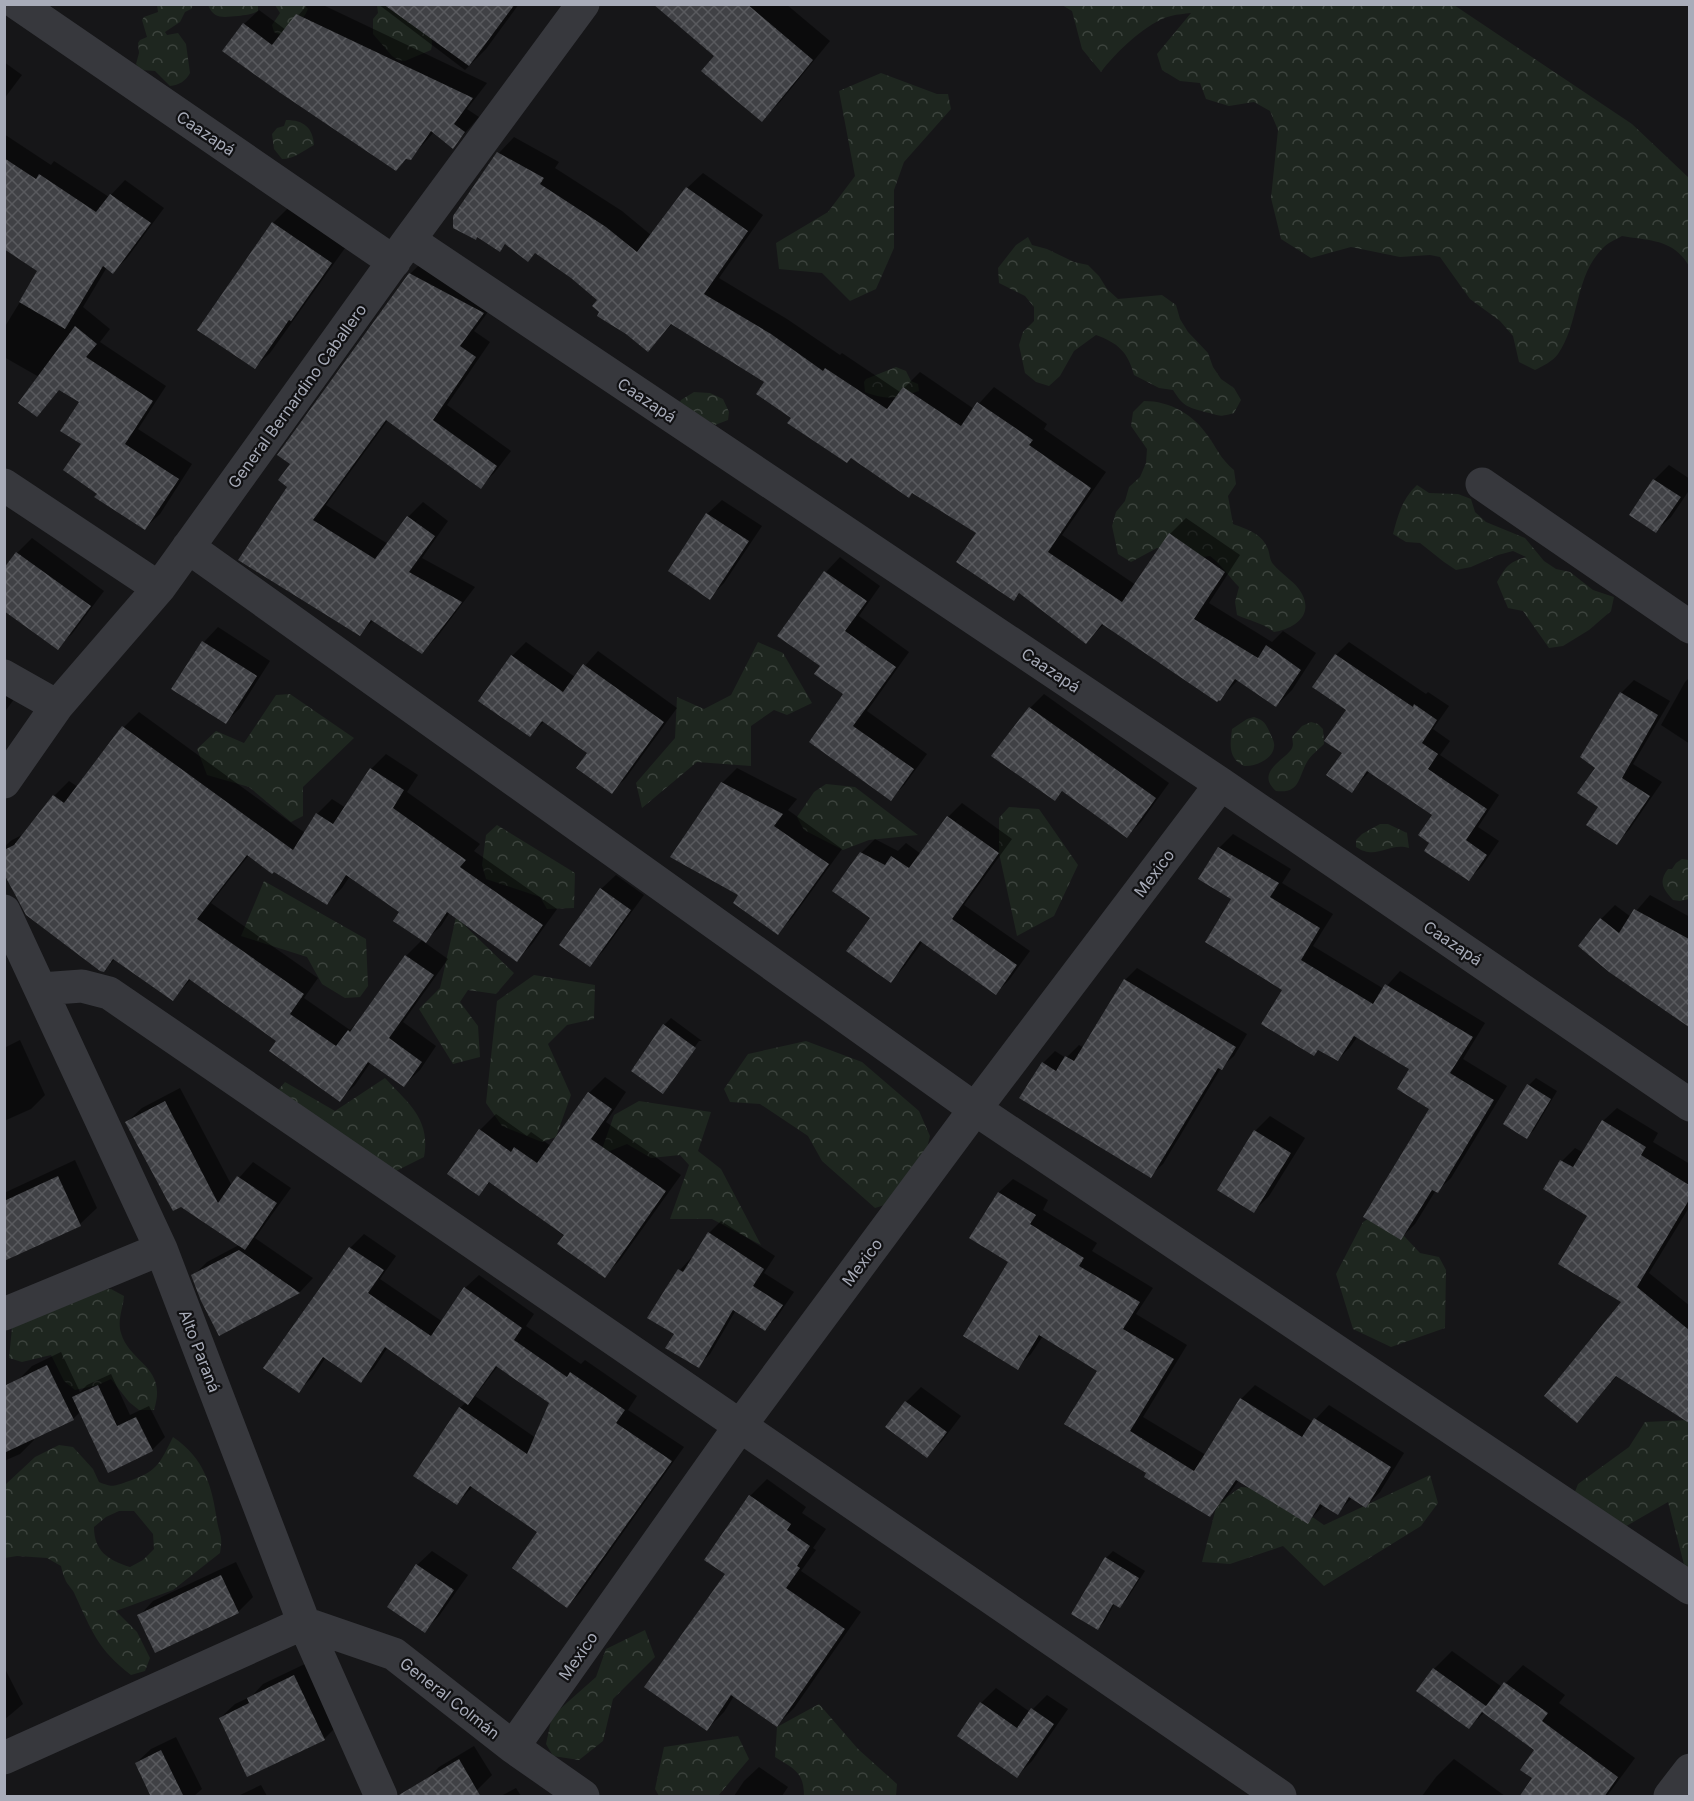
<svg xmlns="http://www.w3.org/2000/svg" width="1694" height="1801" viewBox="0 0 1694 1801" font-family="Inter,sans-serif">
	<defs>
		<pattern id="forest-crowns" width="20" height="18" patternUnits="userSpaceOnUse" patternTransform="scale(1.5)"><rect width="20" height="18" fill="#1e261f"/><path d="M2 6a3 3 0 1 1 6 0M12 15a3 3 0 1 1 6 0" fill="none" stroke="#3c433d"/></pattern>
		<pattern id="building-cross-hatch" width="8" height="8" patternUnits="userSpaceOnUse" patternTransform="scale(1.5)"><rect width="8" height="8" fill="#404145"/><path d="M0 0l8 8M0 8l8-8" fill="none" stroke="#595a5e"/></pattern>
	</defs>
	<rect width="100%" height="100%" fill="#161618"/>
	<!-- forest -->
	<path fill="url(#forest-crowns)" fill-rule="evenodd" d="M157,5H193L191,9L185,12L180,22L165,32L167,35L178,33L186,44L190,73C186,81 179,85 170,86L155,71L141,70L136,64L139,53L138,43L140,40L147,37L142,20L144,17L158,12Z
		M208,5H258V11C251,15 246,15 238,16C224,17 214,20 208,5Z
		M275,5H304L308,9C303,22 292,28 280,35L274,32L272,25L280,13Z
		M377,5H411C420,18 436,33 431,50L405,61L398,60L392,56L373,34V19L378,13Z
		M1062,5H1454L1632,124L1689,178V266C1673,239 1651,241 1622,236C1615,240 1607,243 1602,249C1574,278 1580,322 1558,354C1553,361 1543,366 1535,370L1519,362L1513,336L1500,321L1470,299L1440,257L1430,255L1400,257L1351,247L1311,258L1281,239L1271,198L1278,130L1270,111L1254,102L1229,106L1206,99L1200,83L1180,81L1162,70L1157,54L1191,13C1184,14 1178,14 1171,16C1148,21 1115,53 1101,72L1082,49L1072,11Z
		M881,73L937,94H948L951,109L904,162L894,190V248L876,289L850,301L822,273L779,269L776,243L828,212L855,176L839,91Z
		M286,120C304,120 313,128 314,145C303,151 294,159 282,159L274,149L272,134L277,128L284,126Z
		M1028,237L1032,245L1047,249L1074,262L1088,265L1099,276L1107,289L1118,299L1162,295L1176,305L1180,319L1188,332L1208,353L1213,367L1221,379L1234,388L1241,400L1234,413C1217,418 1220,415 1205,412C1187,407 1183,406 1173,390L1159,388L1134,375C1128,352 1118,343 1096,335L1074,351L1060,376L1049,386L1036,382L1025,373L1019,345L1023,332L1034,321V307L1025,296L999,283L998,268L1016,245Z
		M896,367L906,371L911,381L918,384L919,391C897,398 888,401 865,392L864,382L866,379Z
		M694,392L710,393L723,399L729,412L728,420L715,425C706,418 689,412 678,406L681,400Z
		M1144,401C1170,401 1193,414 1208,436C1218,450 1220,458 1234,470L1236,484L1228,496L1233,524C1246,529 1261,533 1267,547C1270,552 1269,559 1273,564C1281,574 1297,583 1302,594C1314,617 1292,629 1274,632C1263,623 1250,621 1237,615L1235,602L1239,587C1229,577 1222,565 1210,556L1196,558L1171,549L1157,548L1131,562L1118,554L1112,526L1116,512L1125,501L1129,487L1140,477L1146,463L1147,449L1131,426L1133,412Z
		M1417,485L1429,493L1458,494L1471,499L1475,512L1486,522L1525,538L1544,561L1556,569L1570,572L1593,590L1614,597L1611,611L1589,630L1563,646L1549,648L1523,611L1508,608L1497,582C1507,565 1508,563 1526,557L1513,551L1498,555L1471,567L1456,570L1444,562L1420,543L1406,542L1393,534C1398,515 1402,499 1417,485Z
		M758,642L783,653L812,703L787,715L774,710L751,726V766L697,762L642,808L636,783L675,738L677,697L704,709L731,695Z
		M290,694L354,738L303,787V816L291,822L249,787L207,775L197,749L216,731L244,743L276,695Z
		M1254,717C1264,720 1266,724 1270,733C1272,738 1275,742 1274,747C1273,759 1255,767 1244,766C1228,758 1230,745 1232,729L1247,719Z
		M1311,722L1318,724L1323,729L1324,744C1318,750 1311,755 1307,762C1298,778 1300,794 1276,791C1256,773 1281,762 1290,751C1294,747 1293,743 1292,737L1302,726Z
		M826,784L855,787L918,835L869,840L843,850L804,830L797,817L814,792Z
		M1009,807L1039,809L1078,865L1054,916L1017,936L999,853V818Z
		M1380,824H1388L1407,833L1409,848C1388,842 1377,861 1356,847V840L1362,834Z
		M497,825L575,873L574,908L547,909L540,897L486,879L482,865L486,835Z
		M1682,859L1689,860V899L1680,901L1673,900C1663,889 1658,882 1668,869H1672L1676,863Z
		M264,881L366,939L368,986L360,997L345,998L322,984L307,957L241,936Z
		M456,917L514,973L496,994L468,990L460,1002L478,1026L480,1057L453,1064L419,1009L440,988Z
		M534,975L595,985L594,1019L567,1025L548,1044L571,1095L556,1137L542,1142L502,1126L486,1103L497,1001Z
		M806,1041L862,1062L919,1111L930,1136L919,1180L901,1200L875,1208L822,1161L808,1136L760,1104L730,1102L724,1089L748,1054Z
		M385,1078C408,1103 431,1119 424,1157L386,1176L267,1103L285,1082L335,1111Z
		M639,1101L711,1112L698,1151L721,1169L761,1245L712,1219H670L689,1165L680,1155L651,1158L627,1144L600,1155L614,1115Z
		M1376,1214L1390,1221L1420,1253L1439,1257L1446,1270L1445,1328L1391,1347L1353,1329L1336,1274L1363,1222Z
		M111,1289L124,1296C123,1309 117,1320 121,1333C130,1364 168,1366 154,1410H139L129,1402L111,1379L98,1385L75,1390L64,1381L51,1355L22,1362L9,1358L12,1328L95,1291Z
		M1689,1420V1584L1668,1502L1616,1532L1567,1512L1578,1484L1629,1447L1645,1422Z
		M173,1437C204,1458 212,1485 217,1521C220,1537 223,1535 220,1553L173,1590L116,1611L137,1632L150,1658L145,1671L131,1675C97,1649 92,1631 75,1595C73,1589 67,1585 65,1579C63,1575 62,1570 61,1566L47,1558L17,1556L5,1558V1485L35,1457L59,1445L73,1447L93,1469L99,1482C112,1487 112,1487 126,1482C157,1472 159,1465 173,1437ZM119,1511H134L153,1534L154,1549L143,1560L130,1567C108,1560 94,1551 94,1527L106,1517Z
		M1430,1475L1438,1503L1421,1526L1324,1586L1283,1546L1230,1564L1202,1562L1217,1504L1241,1487L1272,1489L1324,1525Z
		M645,1630L655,1657L613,1699L603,1741L579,1760L553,1756L546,1744L552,1716L596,1677L606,1649Z
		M819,1704L858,1749L897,1784L896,1796H804C804,1772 794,1769 775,1757L777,1727Z
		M738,1736L749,1759L718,1796H659L655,1789L664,1747Z"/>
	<!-- shadow -->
	<path fill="#0007" fill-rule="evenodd" d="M308,4H321L487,83L467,109L479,117L453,147L434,132L410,159L408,158L396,169L244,24L259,10L286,30Z
		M378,4H519L486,49L465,70Z
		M655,4H786L830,41L780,102L762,120L716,56Z
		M4,62L22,75L4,99Z
		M4,134L51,165L54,161L109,197L125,180L164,208L127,258L113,272L107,267L83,307L110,329L100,342L166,386L138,429L192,464L160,514L145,528L99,493L84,444L81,401L4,357V328L39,271L4,247Z
		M514,137L559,162L555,168L622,211L651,235L687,188L703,173L763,215L719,278L787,319L840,355L842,353L900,392L920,372L974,409L994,387L1047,424L1044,429L1106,472L1062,535L1136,585L1170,534L1186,518L1240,555L1209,603L1272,642L1283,631L1316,653L1292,690L1276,706L1238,680L1220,699L1104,624L1086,642L1021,592L1014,599L978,532L793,417L766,382L672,324L647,350L601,312L599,299L572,277L535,252L507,243L500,250L454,217L499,153Z
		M288,208L345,248L270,353L255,367L199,330L273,223Z
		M425,259L498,298L474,331L490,342L447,405L511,451L495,472L480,487L388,420L326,505L388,544L408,517L423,502L448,521L422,558L475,587L437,637L422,652L374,620L360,634L289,487L292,463L410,274Z
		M1669,465L1690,479V489L1671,517L1656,531L1654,480Z
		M722,500L762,526L724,583L709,598L707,514Z
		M32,538L104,591L72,634L57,648L17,553Z
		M840,557L880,586L859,616L909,652L867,711L927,754L905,784L891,799L811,742L845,694L822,666L779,636L826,572Z
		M218,627L270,661L240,708L226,722L174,688L204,642Z
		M526,642L575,677L598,651L677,708L625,779L611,792L589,753L545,721L530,735L480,700L512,656Z
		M1349,642L1426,694L1428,692L1449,706L1433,729L1450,741L1440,755L1499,795L1478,827L1499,841L1482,866L1469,879L1431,843L1434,814L1370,771L1352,791L1344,753L1348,709L1336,655Z
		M1690,677V744L1661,725L1685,682Z
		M1634,680L1670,701L1633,764L1662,782L1629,830L1616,843L1600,807L1621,693Z
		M4,686L17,695L4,713Z
		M1044,694L1169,783L1141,822L1127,836L1064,790L1055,799L994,756L1030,708Z
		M139,712L305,833L317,814L332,799L346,808L371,769L386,754L418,775L407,792L480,844L474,851L557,909L532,944L517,960L450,912L441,926L424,942L448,959L403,1022L436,1046L420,1070L404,1085L371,1062L355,1085L339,1100L278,1041L191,979L173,999L115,959L103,971L4,870V847L12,840L26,833L54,796L69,781L78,787L124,727ZM249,855L327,903L342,888L350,876L401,912L423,939L406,956L362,1018L350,1030L304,998L318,978L211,903Z
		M737,768L797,799L788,810L842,849L792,918L778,933L741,895L722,783Z
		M962,803L1012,839L964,905L1030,951L1009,980L996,993L923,941L904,967L891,981L872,917L861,853L875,839L898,851L906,843L921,854L948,817Z
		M1233,834L1291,869L1282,883L1333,914L1313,946L1384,989L1400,971L1485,1023L1463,1059L1507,1086L1451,1178L1437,1191L1436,1190L1415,1224L1401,1238L1431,1108L1411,1069L1358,1036L1351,1046L1338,1060L1320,1049L1314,1054L1284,990L1233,899L1200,879L1219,848Z
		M616,875L644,895L604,950L590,965L601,889Z
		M1650,895L1690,917V1014L1683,1020L1601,919L1615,905L1631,917Z
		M1137,968L1247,1034L1234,1056L1221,1068L1163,1164L1150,1176L1043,1063L1055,1051L1066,1058L1079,1045L1084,1048L1125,980Z
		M671,1018L702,1041H699L663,1092L664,1025Z
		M20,1040L45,1095L31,1109L4,1121V1048Z
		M605,1077L626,1092L606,1122L681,1175L620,1260L604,1276L566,1234L491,1181L479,1194L480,1130L496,1114L527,1136L531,1132L551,1146L589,1093Z
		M1536,1078L1557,1091L1534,1130L1527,1137L1529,1085Z
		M180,1088L232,1186L253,1162L291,1188L255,1238L313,1278L300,1292L220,1334L193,1276L207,1262L239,1245L127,1122L142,1108Z
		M1617,1108L1658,1133L1653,1142L1690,1164V1206L1649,1273L1690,1306V1413L1684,1418L1618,1375L1577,1421L1623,1301L1589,1216L1545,1189L1562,1161L1575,1148L1584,1153L1603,1121Z
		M1270,1116L1305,1138L1269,1196L1254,1211L1255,1131Z
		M75,1160L97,1208L80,1224L4,1259V1193Z
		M1013,1179L1048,1200L1043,1210L1097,1243L1092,1251L1153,1288L1136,1314L1187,1345L1143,1417L1206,1455L1241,1399L1255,1385L1313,1422L1329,1405L1404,1453L1380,1492L1366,1506L1353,1497L1337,1513L1324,1505L1308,1522L1239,1480L1224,1501L1210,1515L1148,1473L1099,1370L1043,1336L1031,1354L1017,1368L1010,1262L971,1238L999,1192Z
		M721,1221L775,1256L764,1273L794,1292L777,1317L765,1329L736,1310L710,1354L698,1366L676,1334L649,1317L680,1270L691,1258L693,1259L709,1233Z
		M364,1234L396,1256L380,1279L443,1322L465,1288L479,1275L534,1314L526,1326L581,1364L585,1360L637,1396L628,1410L684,1447L580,1593L567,1606L539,1532L473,1486L457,1504L460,1408L466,1402L388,1347L374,1368L361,1381L326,1357L312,1378L298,1391L265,1368L350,1248ZM498,1366L551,1402L536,1438L475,1396Z
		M61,1352L80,1392L87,1385L111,1374L130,1415L149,1406L165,1437L152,1450L81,1411L73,1419L33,1438L34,1440L20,1454L4,1461V1409L18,1380L32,1366Z
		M921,1387L961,1416L942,1441L927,1456L887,1427L906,1402Z
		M767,1479L806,1507L802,1513L826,1529L813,1548L816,1550L801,1571L861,1612L794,1708L777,1725L734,1696L724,1712L707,1729L727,1574L750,1496Z
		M432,1551L468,1575L439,1616L424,1631L417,1565Z
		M1113,1551L1145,1571L1127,1599L1120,1606L1115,1603L1105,1621L1098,1628L1106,1558Z
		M236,1562L253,1597L238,1612L139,1616L153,1601Z
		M1452,1651L1502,1687L1523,1665L1565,1695L1559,1703L1635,1758L1607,1796H1521L1534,1778L1537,1749L1485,1712L1469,1727L1419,1691L1434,1669Z
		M309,1662L339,1724L324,1739L248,1776L220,1718L235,1704L252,1696L263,1684Z
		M4,1667L23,1704L4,1720Z
		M996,1688L1030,1712L1047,1695L1068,1709L1032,1761L1017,1776L981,1703Z
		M176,1737L202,1789L194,1796H153L136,1763L151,1749Z
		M474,1746L492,1775L477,1790L466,1796L424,1782L439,1767Z
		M1454,1759L1505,1796H1422L1436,1777Z
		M759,1767L788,1787L782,1796H734L744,1781Z
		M261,1785L267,1796H238Z
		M516,1788L521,1796H501Z"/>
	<!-- building -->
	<path fill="url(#building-cross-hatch)" d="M383,4H515L469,66Z
		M653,4H747L813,60L762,122L701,71L714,56Z
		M296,14L473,98L454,124L465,132L453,149L431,131L411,160L406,159L396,171L279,92L222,51L243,23L272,45Z
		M497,152L544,178L540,184L606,227L637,252L686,187L748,231L704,294L771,334L823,371L825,368L887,409L903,387L961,426L977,402L1033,440L1029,445L1091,488L1048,552L1122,602L1169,533L1225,572L1194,619L1258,658L1266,645L1301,670L1276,707L1235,679L1220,701L1219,700L1217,702L1102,624L1086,644L1019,593L1014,601L956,562L976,533L912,493L909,498L851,458L847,463L787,423L791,418L756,394L764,382L671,324L648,352L626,334L597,316L599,312L592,306L597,300L571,278L535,253L528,262L505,244L500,252L477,237L476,240L453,228V216Z
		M4,158L36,179L39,174L96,212L110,194L151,223L113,274L103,266L65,329L19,302L37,271L4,249Z
		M272,222L332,263L291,321L289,320L255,369L197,330Z
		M409,273L484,313L460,346L476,357L433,420L497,466L481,489L386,420L313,520L375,559L407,516L435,536L409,572L462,602L422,654L371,620L360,636L238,560L287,487L278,480L290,464L277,455Z
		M75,326L97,344L86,357L153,401L125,444L179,479L145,530L94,497L97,494L63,470L81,444L60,431L79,402L59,390L37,417L18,403Z
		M1653,479L1681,497L1656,533L1629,515Z
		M706,513L749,541L710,600L668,571Z
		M16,552L91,606L58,650L4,611V568Z
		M824,571L867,601L845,631L896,667L853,726L914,769L891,801L809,742L843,694L814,674L820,666L777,636Z
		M202,641L257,676L226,724L171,689Z
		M1335,654L1413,707L1414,704L1437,720L1422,743L1438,754L1428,769L1487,809L1466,840L1487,855L1469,881L1424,851L1429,843L1418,835L1432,815L1367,771L1352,793L1326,775L1342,753L1324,741L1346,710L1312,687Z
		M511,655L563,692L583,664L664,722L612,794L576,768L587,753L542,721L530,737L478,701Z
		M1620,692L1658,715L1622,778L1650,796L1617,845L1586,825L1598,807L1577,793L1595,768L1580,757Z
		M1029,707L1156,798L1127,838L1062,791L1055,801L991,756Z
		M122,726L293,850L316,813L333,824L370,768L404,790L393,808L466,860L460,867L543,925L517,962L447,912L426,943L393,921L399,912L346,875L327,905L274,872L272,874L247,855L197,919L304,994L290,1014L336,1046L348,1030L350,1032L405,955L434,975L389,1038L422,1062L404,1087L368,1062L340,1102L269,1051L276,1041L189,979L173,1001L113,959L104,972L100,971L26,915L4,874V850L14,845L53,795L64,803Z
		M721,782L783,814L774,826L829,864L778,935L733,903L738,895L670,857Z
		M947,816L999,853L952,919L1017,965L996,995L920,941L891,983L846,951L870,918L832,891L860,852L885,865L891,856L909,868Z
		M1218,847L1279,883L1270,897L1320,928L1301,960L1373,1004L1385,984L1473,1037L1450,1073L1494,1100L1438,1193L1432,1190L1401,1240L1363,1217L1429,1109L1397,1089L1409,1069L1354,1036L1338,1061L1318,1050L1314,1056L1261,1024L1282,990L1205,942L1231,899L1198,879Z
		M600,888L631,910L590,967L559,945Z
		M1634,909L1689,939V1027L1609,972L1578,946L1600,918L1619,933Z
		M1124,979L1236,1047L1222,1070L1218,1068L1151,1178L1019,1098L1042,1062L1056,1071L1065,1056L1074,1061Z
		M663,1024L696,1048L663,1094L631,1071Z
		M1527,1084L1551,1099L1527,1139L1503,1124Z
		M588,1092L612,1109L591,1139L666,1191L605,1278L557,1244L564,1235L489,1182L479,1196L447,1174L479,1129L511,1152L514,1147L537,1163Z
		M165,1101L218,1203L237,1176L277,1203L245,1250L181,1207L173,1211L125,1122Z
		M1602,1120L1646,1147L1641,1155L1689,1185V1200L1637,1287L1689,1330V1423L1616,1376L1577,1423L1544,1396L1621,1302L1558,1264L1587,1216L1543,1189L1560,1160L1573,1167Z
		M1254,1130L1291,1153L1254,1213L1217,1190Z
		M58,1176L81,1226L4,1261V1201Z
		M998,1192L1036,1215L1030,1224L1084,1258L1079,1266L1140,1302L1123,1329L1174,1359L1130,1431L1194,1471L1240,1398L1302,1437L1314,1418L1391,1467L1366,1508L1349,1497L1338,1515L1320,1504L1308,1524L1236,1480L1210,1517L1144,1477L1146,1473L1064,1424L1097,1371L1039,1335L1018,1370L963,1336L1008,1262L969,1238Z
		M708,1232L764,1269L753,1286L783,1305L765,1331L733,1310L699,1368L665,1348L674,1334L647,1318L678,1269L683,1272Z
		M349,1247L384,1270L368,1293L431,1336L464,1287L522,1328L514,1340L567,1377L570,1372L625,1410L616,1423L672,1461L567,1608L512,1568L537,1532L470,1486L457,1505L413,1476L459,1407L527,1454L549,1403L496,1366L468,1405L385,1347L361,1383L323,1357L299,1393L263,1368Z
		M239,1250L300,1293L219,1336L201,1301L191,1275Z
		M47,1365L74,1420L4,1453V1386Z
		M98,1385L117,1426L136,1417L153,1451L108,1473L72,1397Z
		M905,1401L947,1432L927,1458L885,1427Z
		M749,1495L791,1524L787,1530L810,1546L797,1566L800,1568L786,1588L845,1629L777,1727L731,1695L707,1731L644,1687L725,1574L704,1560Z
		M1105,1557L1139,1578L1120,1608L1113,1604L1098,1630L1071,1614Z
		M416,1564L454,1590L425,1633L387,1607Z
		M221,1575L239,1613L155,1653L137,1615Z
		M1433,1668L1486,1706L1504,1682L1548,1713L1542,1721L1618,1777L1604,1797H1519L1532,1778L1520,1770L1534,1750L1482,1712L1469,1729L1416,1691Z
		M294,1675L325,1740L247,1777L219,1718L249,1703L247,1698Z
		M980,1702L1017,1728L1031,1708L1054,1724L1017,1778L957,1736Z
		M161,1750L184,1797H151L135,1763Z
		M459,1759L481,1797H399V1795Z"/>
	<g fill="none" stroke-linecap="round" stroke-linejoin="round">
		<!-- minor -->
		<path stroke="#37383d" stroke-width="33" d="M18,4L394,262
			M409,240L1221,784L1690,1105
			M1482,484L1690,627
			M4,485L159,588
			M188,547L975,1109L1690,1588
			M4,676L57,706
			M4,782L57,706L159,588L409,240L583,4
			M4,911L161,1249L304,1623L381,1796
			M41,989L82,986L109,993L1280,1796
			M4,1314L161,1249
			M513,1747L740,1426L975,1109L1221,784
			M4,1758L304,1623L394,1654L513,1747L583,1796
			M1670,1796L1690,1770"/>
	</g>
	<g text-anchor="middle" stroke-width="4.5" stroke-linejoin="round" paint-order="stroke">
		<!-- street labels -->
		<g font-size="16" fill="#a8acb9" stroke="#111113">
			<text transform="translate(206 133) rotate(34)" y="6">Caazapá</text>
			<text transform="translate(297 396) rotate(-54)" y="6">General Bernardino Caballero</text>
			<text transform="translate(647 400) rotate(34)" y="6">Caazapá</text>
			<text transform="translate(1051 670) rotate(34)" y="6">Caazapá</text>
			<text transform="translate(1154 873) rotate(-53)" y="6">Mexico</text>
			<text transform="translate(1453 943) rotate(34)" y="6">Caazapá</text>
			<text transform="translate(862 1262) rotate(-53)" y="6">Mexico</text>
			<text transform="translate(200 1351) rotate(69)" y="6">Alto Paraná</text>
			<text transform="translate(578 1656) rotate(-55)" y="6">Mexico</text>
			<text transform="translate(450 1698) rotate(38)" y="6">General Colmán</text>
		</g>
	</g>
	<!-- border -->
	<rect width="1694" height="1801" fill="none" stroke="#a8acb9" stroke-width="12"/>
</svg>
